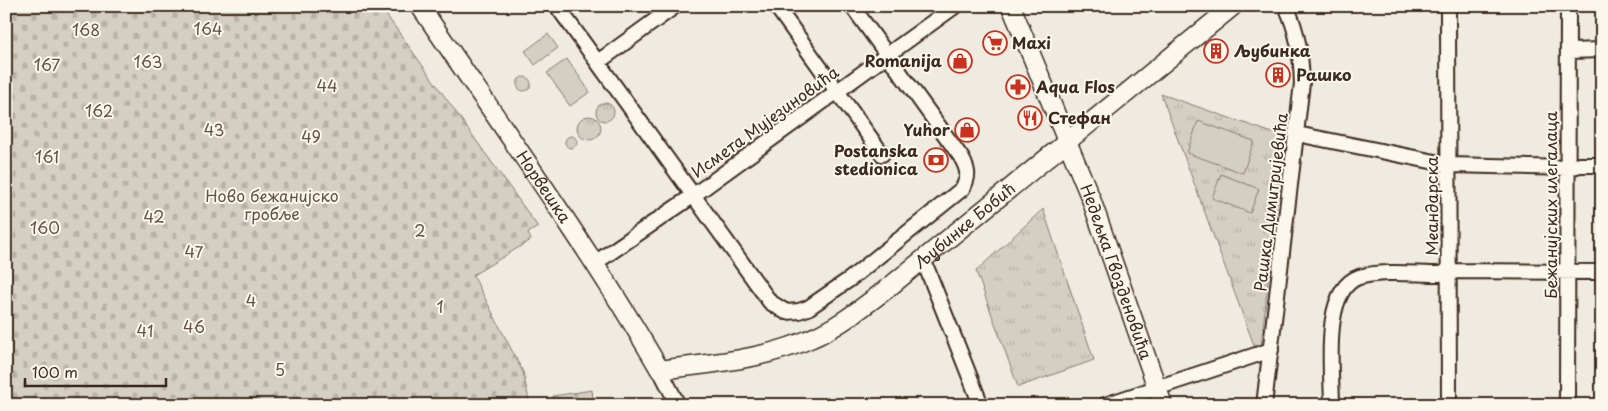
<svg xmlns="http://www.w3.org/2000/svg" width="1608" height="411" viewBox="0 0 1608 411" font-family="'Playpen Sans',sans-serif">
	<defs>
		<pattern id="grass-tufts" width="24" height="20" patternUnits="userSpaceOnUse" patternTransform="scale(1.25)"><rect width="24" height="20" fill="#d5cec3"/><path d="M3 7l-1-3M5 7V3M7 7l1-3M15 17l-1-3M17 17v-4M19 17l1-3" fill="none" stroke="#b8b1a7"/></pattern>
		<pattern id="cemetery-stones" width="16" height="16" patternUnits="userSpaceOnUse" patternTransform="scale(1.25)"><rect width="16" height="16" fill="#d5cec3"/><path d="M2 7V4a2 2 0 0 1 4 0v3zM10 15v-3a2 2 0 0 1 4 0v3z" fill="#b8b1a7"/></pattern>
	</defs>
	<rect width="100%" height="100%" fill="#f0ebe0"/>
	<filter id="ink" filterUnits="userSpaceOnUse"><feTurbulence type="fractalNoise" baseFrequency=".02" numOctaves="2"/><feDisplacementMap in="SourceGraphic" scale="10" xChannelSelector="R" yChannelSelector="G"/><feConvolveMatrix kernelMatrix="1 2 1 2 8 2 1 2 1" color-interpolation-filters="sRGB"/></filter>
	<g filter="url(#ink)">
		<!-- grass -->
		<path fill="url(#grass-tufts)" stroke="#887c70" d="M517 84a7 7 0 1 1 14 0a7 7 0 1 1-14 0Z
			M1161,94L1284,137L1261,346L1255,348Z
			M596 112a9 9 0 1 1 18 0a9 9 0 1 1-18 0Z
			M577 128a12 12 0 1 1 24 0a12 12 0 1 1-24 0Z
			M565 142a6 6 0 1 1 12 0a6 6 0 1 1-12 0Z
			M1043,209L1094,360L1018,387L976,271Z"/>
		<!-- cemetery -->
		<path fill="url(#cemetery-stones)" stroke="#887c70" d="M6,6H380L538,227L528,233L531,240L473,275L523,372L530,405H6Z
			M592,390L594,405H554L553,396Z"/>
		<!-- pitch -->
		<path fill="#d5cec3" stroke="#887c70" d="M548,34L558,48L535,65L525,51Z
			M567,59L590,92L570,106L547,73Z
			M1198,121L1254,141L1243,173L1187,153Z
			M1221,174L1259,189L1250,213L1212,198Z"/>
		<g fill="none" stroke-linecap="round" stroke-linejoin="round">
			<!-- minor casing -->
			<g stroke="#3b2a1e" stroke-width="18">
				<path id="minor" d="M557,6L770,302L786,312L799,311L808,308L850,279L962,189C970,177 968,169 961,157L852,6
					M776,6L882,154
					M1448,6L1449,405
					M1569,51L1602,50
					M598,62L675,6
					M1297,134L1450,165L1569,168L1580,165H1602
					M923,259L981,405
					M595,263L694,195L955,6
					M660,370L678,405
					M1105,405L1271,350
					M1264,405L1302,83C1301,55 1298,32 1286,6
					M1332,405C1332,373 1321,290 1359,277C1383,270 1414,274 1439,274L1450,271L1602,272
					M1567,405L1568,6"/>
			</g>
			<!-- major casing -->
			<g stroke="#3b2a1e" stroke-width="21">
				<g id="major">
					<path id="s1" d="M420,6C502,127 587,244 660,370C711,363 764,360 812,338C840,326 864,306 888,288L1233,6"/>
					<path id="s2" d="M1011,6L1091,199L1163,405"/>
				</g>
			</g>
			<!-- minor -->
			<use href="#minor" stroke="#fbf7ec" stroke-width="14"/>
			<!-- major -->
			<use href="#major" stroke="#fbf7ec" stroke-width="18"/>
		</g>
	</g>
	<!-- icons -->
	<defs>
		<g id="supermarket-ring" transform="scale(1.25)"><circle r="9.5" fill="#fbf7ec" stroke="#c8321e" stroke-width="1.5"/><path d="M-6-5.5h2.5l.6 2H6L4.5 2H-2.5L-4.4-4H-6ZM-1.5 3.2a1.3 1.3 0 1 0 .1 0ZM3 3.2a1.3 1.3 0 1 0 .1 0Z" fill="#c8321e"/></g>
		<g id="building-ring" transform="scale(1.25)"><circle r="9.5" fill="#fbf7ec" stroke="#c8321e" stroke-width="1.5"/><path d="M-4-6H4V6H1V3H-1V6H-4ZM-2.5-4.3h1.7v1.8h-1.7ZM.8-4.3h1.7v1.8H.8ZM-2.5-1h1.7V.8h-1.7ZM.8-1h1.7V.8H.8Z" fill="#c8321e"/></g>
		<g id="shop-ring" transform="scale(1.25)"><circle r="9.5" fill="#fbf7ec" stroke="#c8321e" stroke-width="1.5"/><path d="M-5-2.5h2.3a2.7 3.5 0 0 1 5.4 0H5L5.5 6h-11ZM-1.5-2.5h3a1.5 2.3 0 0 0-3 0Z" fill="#c8321e"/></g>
		<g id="pharmacy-ring" transform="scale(1.25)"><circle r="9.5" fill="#fbf7ec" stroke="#c8321e" stroke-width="1.5"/><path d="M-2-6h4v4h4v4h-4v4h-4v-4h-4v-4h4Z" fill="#c8321e"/></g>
		<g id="restaurant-ring" transform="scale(1.25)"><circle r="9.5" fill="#fbf7ec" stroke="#c8321e" stroke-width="1.5"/><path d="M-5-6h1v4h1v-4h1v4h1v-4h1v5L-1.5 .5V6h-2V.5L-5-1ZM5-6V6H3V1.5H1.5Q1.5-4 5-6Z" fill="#c8321e"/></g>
		<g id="bank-ring" transform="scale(1.25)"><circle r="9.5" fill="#fbf7ec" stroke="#c8321e" stroke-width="1.5"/><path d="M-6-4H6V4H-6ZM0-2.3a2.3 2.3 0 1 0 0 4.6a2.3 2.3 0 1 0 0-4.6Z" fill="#c8321e"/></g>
	</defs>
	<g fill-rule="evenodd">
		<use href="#supermarket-ring" x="995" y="43"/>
		<use href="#building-ring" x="1216" y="51"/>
		<use href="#shop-ring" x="960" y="61"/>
		<use href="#building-ring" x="1278" y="75"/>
		<use href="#pharmacy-ring" x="1018" y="87"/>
		<use href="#restaurant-ring" x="1030" y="118"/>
		<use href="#shop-ring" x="967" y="130"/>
		<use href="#bank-ring" x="936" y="160"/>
	</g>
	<g text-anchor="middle" stroke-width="4" stroke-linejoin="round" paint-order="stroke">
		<!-- park labels -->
		<g font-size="16" fill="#625347" stroke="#fbf7ec">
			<text x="208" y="35">164</text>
			<text x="86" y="36">168</text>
			<text x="148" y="68">163</text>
			<text x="47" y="71">167</text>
			<text x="327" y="92">44</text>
			<text x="99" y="117">162</text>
			<text x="214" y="136">43</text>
			<text x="311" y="143">49</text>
			<text x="47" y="163">161</text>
			<text x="272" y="202">Ново бежанијско<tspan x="272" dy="18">гробље</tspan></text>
			<text x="154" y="223">42</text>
			<text x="45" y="234">160</text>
			<text x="420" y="237">2</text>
			<text x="194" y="258">47</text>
			<text x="251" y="307">4</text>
			<text x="440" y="313">1</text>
			<text x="194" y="333">46</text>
			<text x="145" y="337">41</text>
			<text x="280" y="376">5</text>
		</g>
		<!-- poi labels -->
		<g font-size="16" font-weight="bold" fill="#3b2a1e" stroke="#fbf7ec" text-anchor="start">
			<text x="1012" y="49">Maxi</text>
			<text x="1234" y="57">Љубинка</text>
			<text x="942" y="67" text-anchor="end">Romanija</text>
			<text x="1296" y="81">Рашко</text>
			<text x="1036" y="93">Aqua Flos</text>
			<text x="1048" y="124">Стефан</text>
			<text x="950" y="136" text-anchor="end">Yuhor</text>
			<text x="918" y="157" text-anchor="end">Postanska<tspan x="918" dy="18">stedionica</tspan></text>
		</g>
		<!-- street labels -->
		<g font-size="16" fill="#3b2a1e" stroke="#fbf7ec">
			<text transform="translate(765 122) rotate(-36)" y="6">Исмета Мујезиновића</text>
			<text dy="6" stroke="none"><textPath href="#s1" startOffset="219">Норвешка</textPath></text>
			<text transform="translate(1271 202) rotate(-83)" y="6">Рашка Димитријевића</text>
			<text transform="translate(1551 205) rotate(-90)" y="6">Бежанијских илегалаца</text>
			<text transform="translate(1432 206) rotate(-90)" y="6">Меандарска</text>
			<text dy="6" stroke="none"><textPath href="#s1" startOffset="782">Љубинке Бобић</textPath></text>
			<text dy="6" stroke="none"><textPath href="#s2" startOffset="286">Недељка Гвозденовића</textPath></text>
		</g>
	</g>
	<!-- margin -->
	<rect width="1608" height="411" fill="none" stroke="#fbf7ec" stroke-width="25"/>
	<rect x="12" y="12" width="1583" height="386" fill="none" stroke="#3b2a1e" stroke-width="2" filter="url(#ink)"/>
	<!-- scale -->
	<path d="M25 378v8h141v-8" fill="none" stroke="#3b2a1e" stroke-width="2.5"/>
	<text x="32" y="378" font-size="15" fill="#3b2a1e" stroke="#fbf7ec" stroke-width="4" paint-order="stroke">100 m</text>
</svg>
